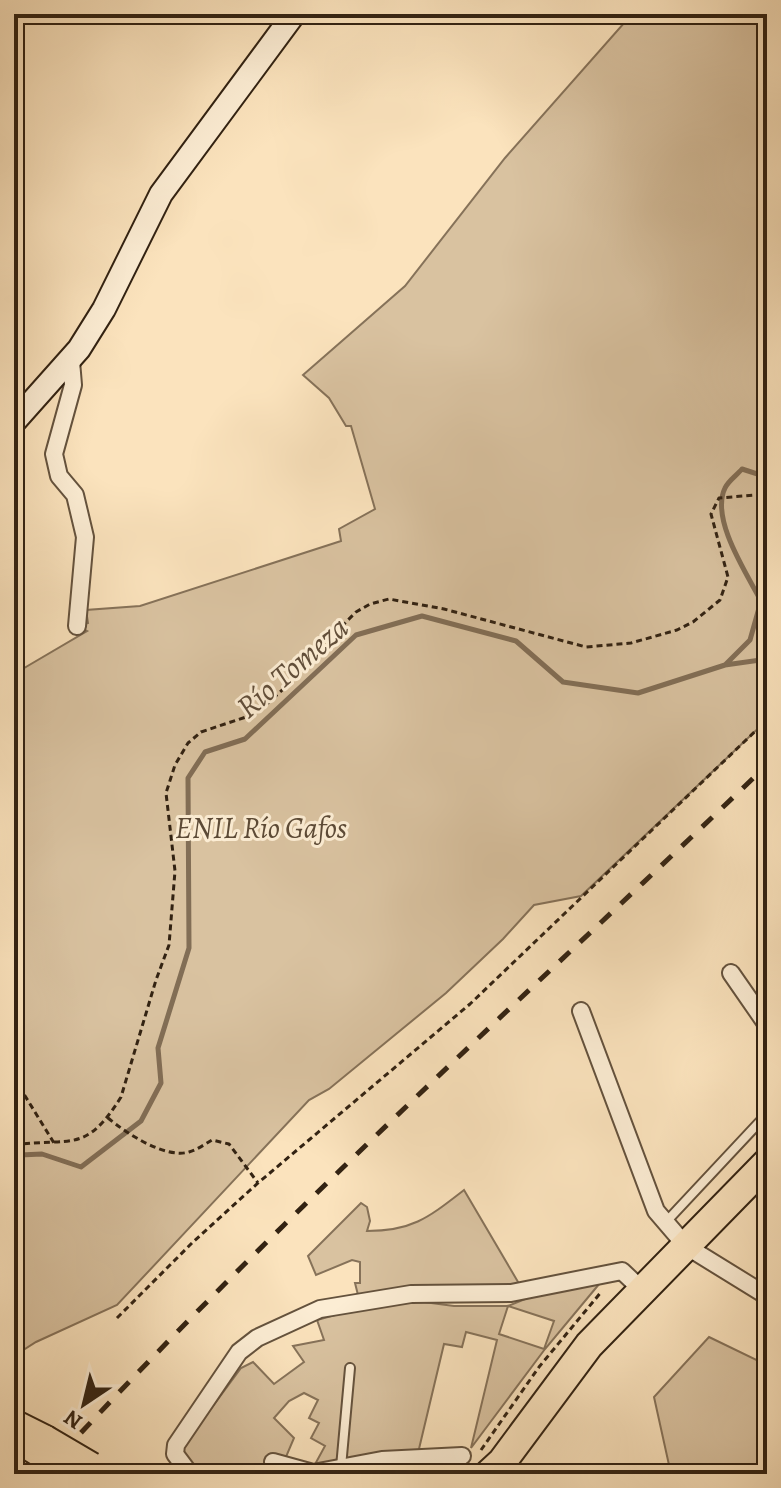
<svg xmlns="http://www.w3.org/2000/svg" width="781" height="1488" viewBox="0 0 781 1488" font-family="Alegreya,serif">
	<rect width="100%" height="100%" fill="#fbe3bd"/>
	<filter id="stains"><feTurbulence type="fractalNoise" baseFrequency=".0025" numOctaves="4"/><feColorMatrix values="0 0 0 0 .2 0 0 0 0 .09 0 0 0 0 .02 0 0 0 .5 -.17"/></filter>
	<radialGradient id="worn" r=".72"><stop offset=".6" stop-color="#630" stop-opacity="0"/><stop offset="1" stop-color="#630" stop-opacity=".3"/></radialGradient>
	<!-- green -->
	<path fill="#d9c2a0" stroke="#867259" stroke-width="2" fill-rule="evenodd" d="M632,14H767V720L581,896L534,905L503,939L446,993L329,1089L309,1100L117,1305L36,1342L14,1356V674L87,631L77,626L88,623L86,610L140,606L341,541L339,529L375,509L351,426H346L329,398L303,375L405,286L505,158Z
		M464,1190L521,1287L359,1299L355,1283H360V1262L352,1260L316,1275L308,1256L361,1203L367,1207L370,1221L367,1231C413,1231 429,1217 464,1190Z
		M600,1283L545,1349L471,1448L497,1340L466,1332L462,1347L444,1344L418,1453L313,1468L325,1446L311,1438L319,1423L309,1418L318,1400L304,1393L289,1401L274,1418L294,1438L283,1464L267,1457L265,1463L296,1474H197L182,1448L241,1368L253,1362L274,1384L304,1362L293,1346L324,1340L317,1320L371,1305L416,1301L454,1306H508L530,1297ZM508,1306L554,1321L544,1349L499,1334Z
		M709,1337L767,1365V1474H671L654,1397Z"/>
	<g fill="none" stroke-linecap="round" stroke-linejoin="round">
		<!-- stream -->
		<path stroke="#826e56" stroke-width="5" d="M725,665L767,659
			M14,1161L20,1155L42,1154L81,1167L141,1121L161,1083L158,1048L189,948L188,778L205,752L245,739L356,635L422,616L516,641L563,682L638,693L725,665L750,640L761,601C747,574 710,519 725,488C728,481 737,475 742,469L767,477"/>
		<!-- lane casing -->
		<g stroke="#64523d" stroke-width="12">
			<path id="lane" d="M665,1223L767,1114
				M341,1467L350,1368"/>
		</g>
		<!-- street casing -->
		<g stroke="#64523d" stroke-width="20">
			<path id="street" d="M71,361L73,385L54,454L59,476L75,495L85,537L77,626
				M731,973L767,1025
				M581,1011L656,1211L686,1246L767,1296
				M273,1462L313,1473L382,1460L462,1456
				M190,1474L175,1454L176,1445L239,1352L257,1338L320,1309L411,1294L511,1293L622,1271L642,1290"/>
		</g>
		<!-- secondary casing -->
		<g stroke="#322212" stroke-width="26">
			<path id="secondary" d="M14,422L79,349L104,309L161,194L294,14"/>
		</g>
		<!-- primary casing -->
		<g stroke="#322212" stroke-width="28">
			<path id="primary" d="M14,1422L46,1438
				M14,1452L22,1457"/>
		</g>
		<!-- highway casing -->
		<g stroke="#322212" stroke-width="32">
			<path id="highway" d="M489,1474L502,1462L589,1345L767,1163"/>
		</g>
		<!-- path -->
		<path stroke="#322212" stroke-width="3" stroke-dasharray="6 4" stroke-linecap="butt" d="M14,1078L54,1143
			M108,1118C126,1133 165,1159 189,1152C197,1150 205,1144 212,1140L229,1144L258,1183
			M14,1145C71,1137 85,1155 121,1097L156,980L169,945L175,871L166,793L175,765L188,743L201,732L246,717L268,703L326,650L341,627L356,612L370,604L389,599L444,609L586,647L631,643L677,630L693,622L720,600L728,577L711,514L719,498L767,494
			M117,1318L193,1242L258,1183L470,1004L767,720
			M481,1450L539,1367L602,1291"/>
		<!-- lane -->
		<use href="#lane" stroke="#fcedd4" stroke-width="8"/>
		<!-- street -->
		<use href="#street" stroke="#fcedd4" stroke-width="16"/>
		<!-- secondary -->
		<use href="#secondary" stroke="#fcedd4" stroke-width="22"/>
		<!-- primary -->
		<use href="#primary" stroke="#fbe3bd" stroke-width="24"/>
		<!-- highway -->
		<use href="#highway" stroke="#fbe3bd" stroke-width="28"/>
		<!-- rail -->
		<path stroke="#322212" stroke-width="5" stroke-dasharray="14 14" stroke-linecap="butt" d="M43,1474C271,1224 523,999 767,765"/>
		<!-- primary-bridge casing -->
		<g stroke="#322212" stroke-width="28" stroke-linecap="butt">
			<path id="primary-bridge" d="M46,1438L92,1465
				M29,1448L71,1474"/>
		</g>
		<!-- primary-bridge -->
		<use href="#primary-bridge" stroke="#fbe3bd" stroke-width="24"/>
	</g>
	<g text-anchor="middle" stroke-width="6" stroke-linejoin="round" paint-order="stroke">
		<!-- park labels -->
		<g font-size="30" font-style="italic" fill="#5c4a36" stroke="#fcedd4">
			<text x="261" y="838">ENIL Río Gafos</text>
		</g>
		<!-- water labels -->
		<g font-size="32" font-style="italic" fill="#614e3a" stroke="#fcedd4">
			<text transform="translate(292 667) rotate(-41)" y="11">Río Tomeza</text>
		</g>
	</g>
	<!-- margin -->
	<rect width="781" height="1488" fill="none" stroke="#fbe3bd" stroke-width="48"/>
	<rect x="16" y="16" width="749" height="1456" fill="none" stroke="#322212" stroke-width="4"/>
	<rect x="24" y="24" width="733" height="1440" fill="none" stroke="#322212" stroke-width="2"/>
	<!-- north arrow -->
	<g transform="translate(84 1404) rotate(215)" stroke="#fcedd4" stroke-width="6" paint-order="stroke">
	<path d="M0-6L14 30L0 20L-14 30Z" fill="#322212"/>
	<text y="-12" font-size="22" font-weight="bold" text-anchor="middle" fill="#322212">N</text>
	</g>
	<rect width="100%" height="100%" filter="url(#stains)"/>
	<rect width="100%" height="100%" fill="url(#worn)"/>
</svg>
